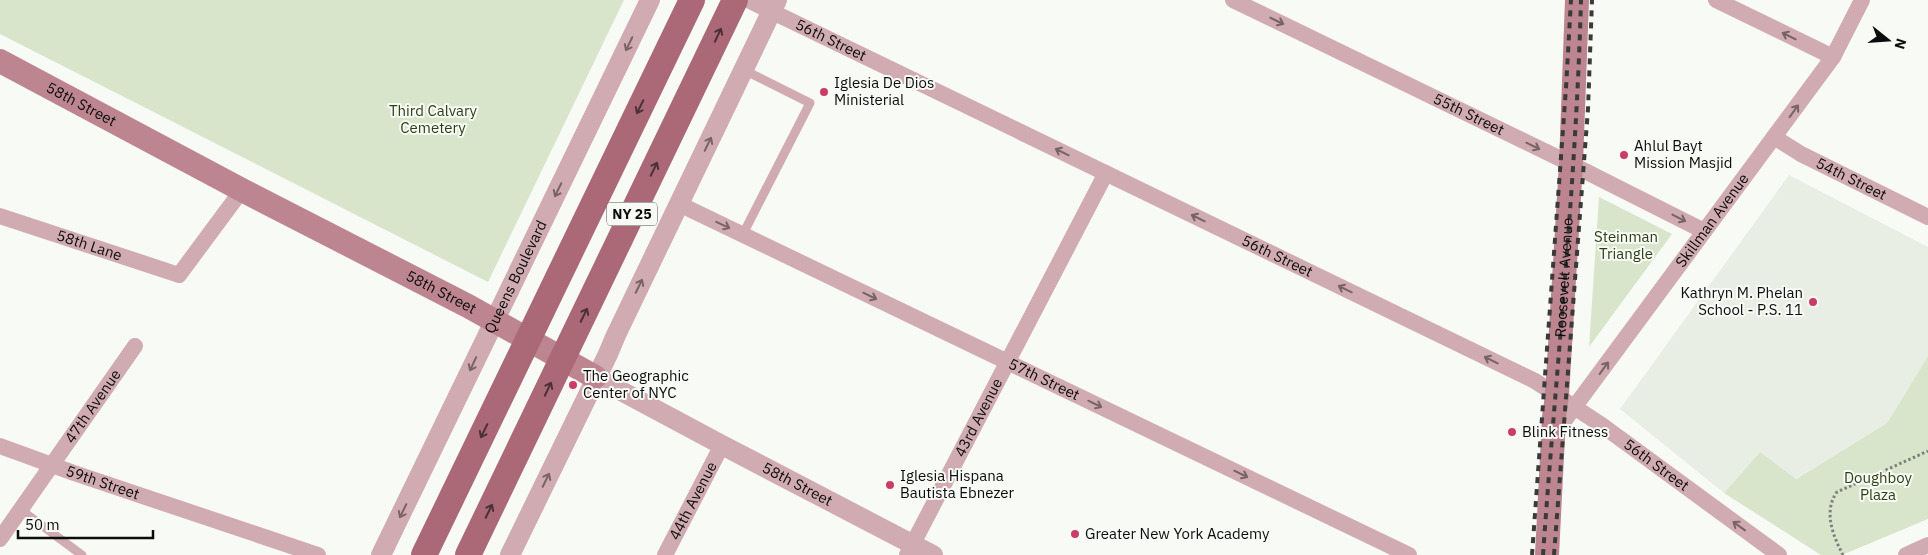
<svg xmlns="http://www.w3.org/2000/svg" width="1928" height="555" viewBox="0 0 1928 555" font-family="'IBM Plex Sans',sans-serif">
	<rect width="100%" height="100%" fill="#f8faf6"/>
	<!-- built -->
	<path fill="#e9eee5" d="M1789,175L1928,247V356L1887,423L1795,479L1760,452L1724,493L1620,409Z"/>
	<!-- green -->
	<path fill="#d8e5cb" d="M0,0H624L488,282L0,34Z
		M1599,197L1672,234L1589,347Z
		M1928,356V519L1842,555H1821L1724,493L1760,452L1796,479L1887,423Z"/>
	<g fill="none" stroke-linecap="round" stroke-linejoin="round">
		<!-- path -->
		<path stroke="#7e807d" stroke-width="3" stroke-dasharray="2.5 2.5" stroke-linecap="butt" d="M1843,555C1833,536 1823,511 1837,492L1928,451"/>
		<!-- service -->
		<path stroke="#d1abb2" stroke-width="9" d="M743,234L810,103L744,70
			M21,510L82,555"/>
		<!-- minor -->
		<g stroke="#d1abb2" stroke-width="16">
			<path id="s1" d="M748,0L1535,381L1603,426L1779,555"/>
			<path id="s2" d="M1233,0L1571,164L1704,231"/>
			<path d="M1716,0L1833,57"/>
			<path id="s3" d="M1774,137L1801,154L1928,217"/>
			<path id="s4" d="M679,204L1409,555"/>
			<path id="s5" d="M0,216L179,275L242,190"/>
			<path id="s6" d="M1553,436L1833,57L1862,0"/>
			<path id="s7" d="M0,446L74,473L318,555"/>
			<path id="s8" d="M0,539L135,346"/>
			<path id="s9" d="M665,555L722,445"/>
			<path id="s10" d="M907,555L1106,173"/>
			<path d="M1906,555L1928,545"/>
		</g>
		<!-- tertiary -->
		<g stroke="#d1abb2" stroke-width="20">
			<path id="s11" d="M595,377L722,445L933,555"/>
			<path id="s12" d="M381,555L650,0"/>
			<path d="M510,555L608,354L616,335L777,0"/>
		</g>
		<!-- secondary -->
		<g stroke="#bc8590" stroke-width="24">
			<path id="s13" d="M0,61L242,190L468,306L595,377"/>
			<path id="s14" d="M1547,555L1554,417L1557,395L1571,164L1577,0"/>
		</g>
		<!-- primary -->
		<path stroke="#ab6978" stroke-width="26" d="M424,555L692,0
			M468,555L735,0"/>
		<!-- rail -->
		<path stroke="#3a3b39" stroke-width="4" stroke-dasharray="6 6" stroke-linecap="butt" d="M1532,555L1566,88L1571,0
			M1543,555C1556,370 1576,185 1581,0
			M1554,555L1588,109L1592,0"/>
	</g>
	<!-- one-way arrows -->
	<defs><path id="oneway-shaft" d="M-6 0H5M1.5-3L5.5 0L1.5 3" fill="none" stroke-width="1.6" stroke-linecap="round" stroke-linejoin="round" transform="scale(1.25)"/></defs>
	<g stroke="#786367">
		<use href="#oneway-shaft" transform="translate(1277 21) rotate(26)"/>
		<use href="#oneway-shaft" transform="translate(1789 36) rotate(-154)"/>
		<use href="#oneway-shaft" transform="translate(629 44) rotate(116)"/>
		<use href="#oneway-shaft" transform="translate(1794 111) rotate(-54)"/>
		<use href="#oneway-shaft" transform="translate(708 144) rotate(-64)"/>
		<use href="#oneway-shaft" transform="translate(1533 146) rotate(26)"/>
		<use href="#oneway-shaft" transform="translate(1062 152) rotate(-154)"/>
		<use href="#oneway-shaft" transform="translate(558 190) rotate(116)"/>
		<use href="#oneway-shaft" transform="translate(1198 218) rotate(-154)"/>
		<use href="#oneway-shaft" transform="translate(1679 218) rotate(27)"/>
		<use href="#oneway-shaft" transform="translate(723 225) rotate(25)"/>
		<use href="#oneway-shaft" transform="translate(639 286) rotate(-64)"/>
		<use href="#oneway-shaft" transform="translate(1345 289) rotate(-154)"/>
		<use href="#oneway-shaft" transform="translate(870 296) rotate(26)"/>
		<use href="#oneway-shaft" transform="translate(1491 360) rotate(-154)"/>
		<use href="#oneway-shaft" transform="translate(473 364) rotate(115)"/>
		<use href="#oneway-shaft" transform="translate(1604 368) rotate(-54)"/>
		<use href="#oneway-shaft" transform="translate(1095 404) rotate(26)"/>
		<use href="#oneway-shaft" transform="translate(1241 474) rotate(26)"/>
		<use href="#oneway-shaft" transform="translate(546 480) rotate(-64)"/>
		<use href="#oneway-shaft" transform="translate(403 511) rotate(116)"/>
		<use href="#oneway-shaft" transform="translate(1739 526) rotate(-144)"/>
	</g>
	<g stroke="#4b3137">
		<use href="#oneway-shaft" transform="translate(718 35) rotate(-65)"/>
		<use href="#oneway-shaft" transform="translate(640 107) rotate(116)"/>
		<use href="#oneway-shaft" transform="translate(654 169) rotate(-64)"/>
		<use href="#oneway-shaft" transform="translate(584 315) rotate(-64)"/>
		<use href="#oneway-shaft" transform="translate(548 389) rotate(-65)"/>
		<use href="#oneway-shaft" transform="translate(484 431) rotate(116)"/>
		<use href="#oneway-shaft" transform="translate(489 511) rotate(-64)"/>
	</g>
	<!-- markers -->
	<g fill="#ca3c6a" stroke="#f8faf6" stroke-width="2">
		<circle cx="824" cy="92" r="5"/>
		<circle cx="1624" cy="155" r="5"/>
		<circle cx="1813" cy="302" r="5"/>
		<circle cx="573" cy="385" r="5"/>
		<circle cx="1512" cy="432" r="5"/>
		<circle cx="890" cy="485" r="5"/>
		<circle cx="1075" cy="534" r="5"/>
	</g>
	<g text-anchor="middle" stroke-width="4" stroke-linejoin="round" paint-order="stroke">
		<!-- shield labels -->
		<rect fill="#f8faf6" stroke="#525352" stroke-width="1" x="607" y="202.5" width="50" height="23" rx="4"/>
		<g font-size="14" font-weight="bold" fill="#0b0c0b">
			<text x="632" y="219">NY 25</text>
		</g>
		<!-- street labels -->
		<g font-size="15" fill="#0b0c0b" stroke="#f8faf6">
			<text dy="5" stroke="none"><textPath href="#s1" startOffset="92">56th Street</textPath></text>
			<text dy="5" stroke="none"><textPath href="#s13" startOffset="92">58th Street</textPath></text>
			<text dy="5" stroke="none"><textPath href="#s2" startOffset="262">55th Street</textPath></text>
			<text dy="5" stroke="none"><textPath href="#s3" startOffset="88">54th Street</textPath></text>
			<text dy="5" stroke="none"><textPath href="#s6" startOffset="268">Skillman Avenue</textPath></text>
			<text dy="5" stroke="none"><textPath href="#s5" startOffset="94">58th Lane</textPath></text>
			<text dy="5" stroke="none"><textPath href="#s1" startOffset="588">56th Street</textPath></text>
			<text dy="5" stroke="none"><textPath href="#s12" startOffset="309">Queens Boulevard</textPath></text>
			<text dy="5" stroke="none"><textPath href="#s14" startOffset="278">Roosevelt Avenue</textPath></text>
			<text dy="5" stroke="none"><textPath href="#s13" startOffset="498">58th Street</textPath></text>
			<text dy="5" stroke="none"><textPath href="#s4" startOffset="405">57th Street</textPath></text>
			<text dy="5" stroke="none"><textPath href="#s8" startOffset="162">47th Avenue</textPath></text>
			<text dy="5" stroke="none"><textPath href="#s10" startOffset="155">43rd Avenue</textPath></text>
			<text dy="5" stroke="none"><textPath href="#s1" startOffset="1022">56th Street</textPath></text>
			<text dy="5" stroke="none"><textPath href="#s7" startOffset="109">59th Street</textPath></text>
			<text dy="5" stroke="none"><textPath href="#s11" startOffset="229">58th Street</textPath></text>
			<text dy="5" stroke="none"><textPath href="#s9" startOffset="61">44th Avenue</textPath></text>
		</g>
		<!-- poi labels -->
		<g font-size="15" fill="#0b0c0b" stroke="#f8faf6" text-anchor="start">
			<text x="834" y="88">Iglesia De Dios<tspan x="834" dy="17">Ministerial</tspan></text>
			<text x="1634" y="151">Ahlul Bayt<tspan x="1634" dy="17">Mission Masjid</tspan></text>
			<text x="1803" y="298" text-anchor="end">Kathryn M. Phelan<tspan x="1803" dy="17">School - P.S. 11</tspan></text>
			<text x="583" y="381">The Geographic<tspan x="583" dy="17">Center of NYC</tspan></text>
			<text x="1522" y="437">Blink Fitness</text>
			<text x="900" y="481">Iglesia Hispana<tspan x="900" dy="17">Bautista Ebnezer</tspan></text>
			<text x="1085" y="539">Greater New York Academy</text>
		</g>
		<!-- park labels -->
		<g font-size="15" fill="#2d3f14" stroke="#f8faf6">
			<text x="433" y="116">Third Calvary<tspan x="433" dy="17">Cemetery</tspan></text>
			<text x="1626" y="242">Steinman<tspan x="1626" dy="17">Triangle</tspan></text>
			<text x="1878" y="483">Doughboy<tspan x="1878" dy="17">Plaza</tspan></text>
		</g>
	</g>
	<!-- north arrow -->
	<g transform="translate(1888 40) rotate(107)" stroke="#f8faf6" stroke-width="4" paint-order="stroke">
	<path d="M0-4L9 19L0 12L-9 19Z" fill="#0b0c0b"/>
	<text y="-8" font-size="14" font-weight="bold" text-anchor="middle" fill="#0b0c0b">N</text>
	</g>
	<!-- scale -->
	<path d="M18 530v8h135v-8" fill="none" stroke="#0b0c0b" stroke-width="2.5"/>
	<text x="25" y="530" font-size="15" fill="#0b0c0b" stroke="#f8faf6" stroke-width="4" paint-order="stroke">50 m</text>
</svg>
